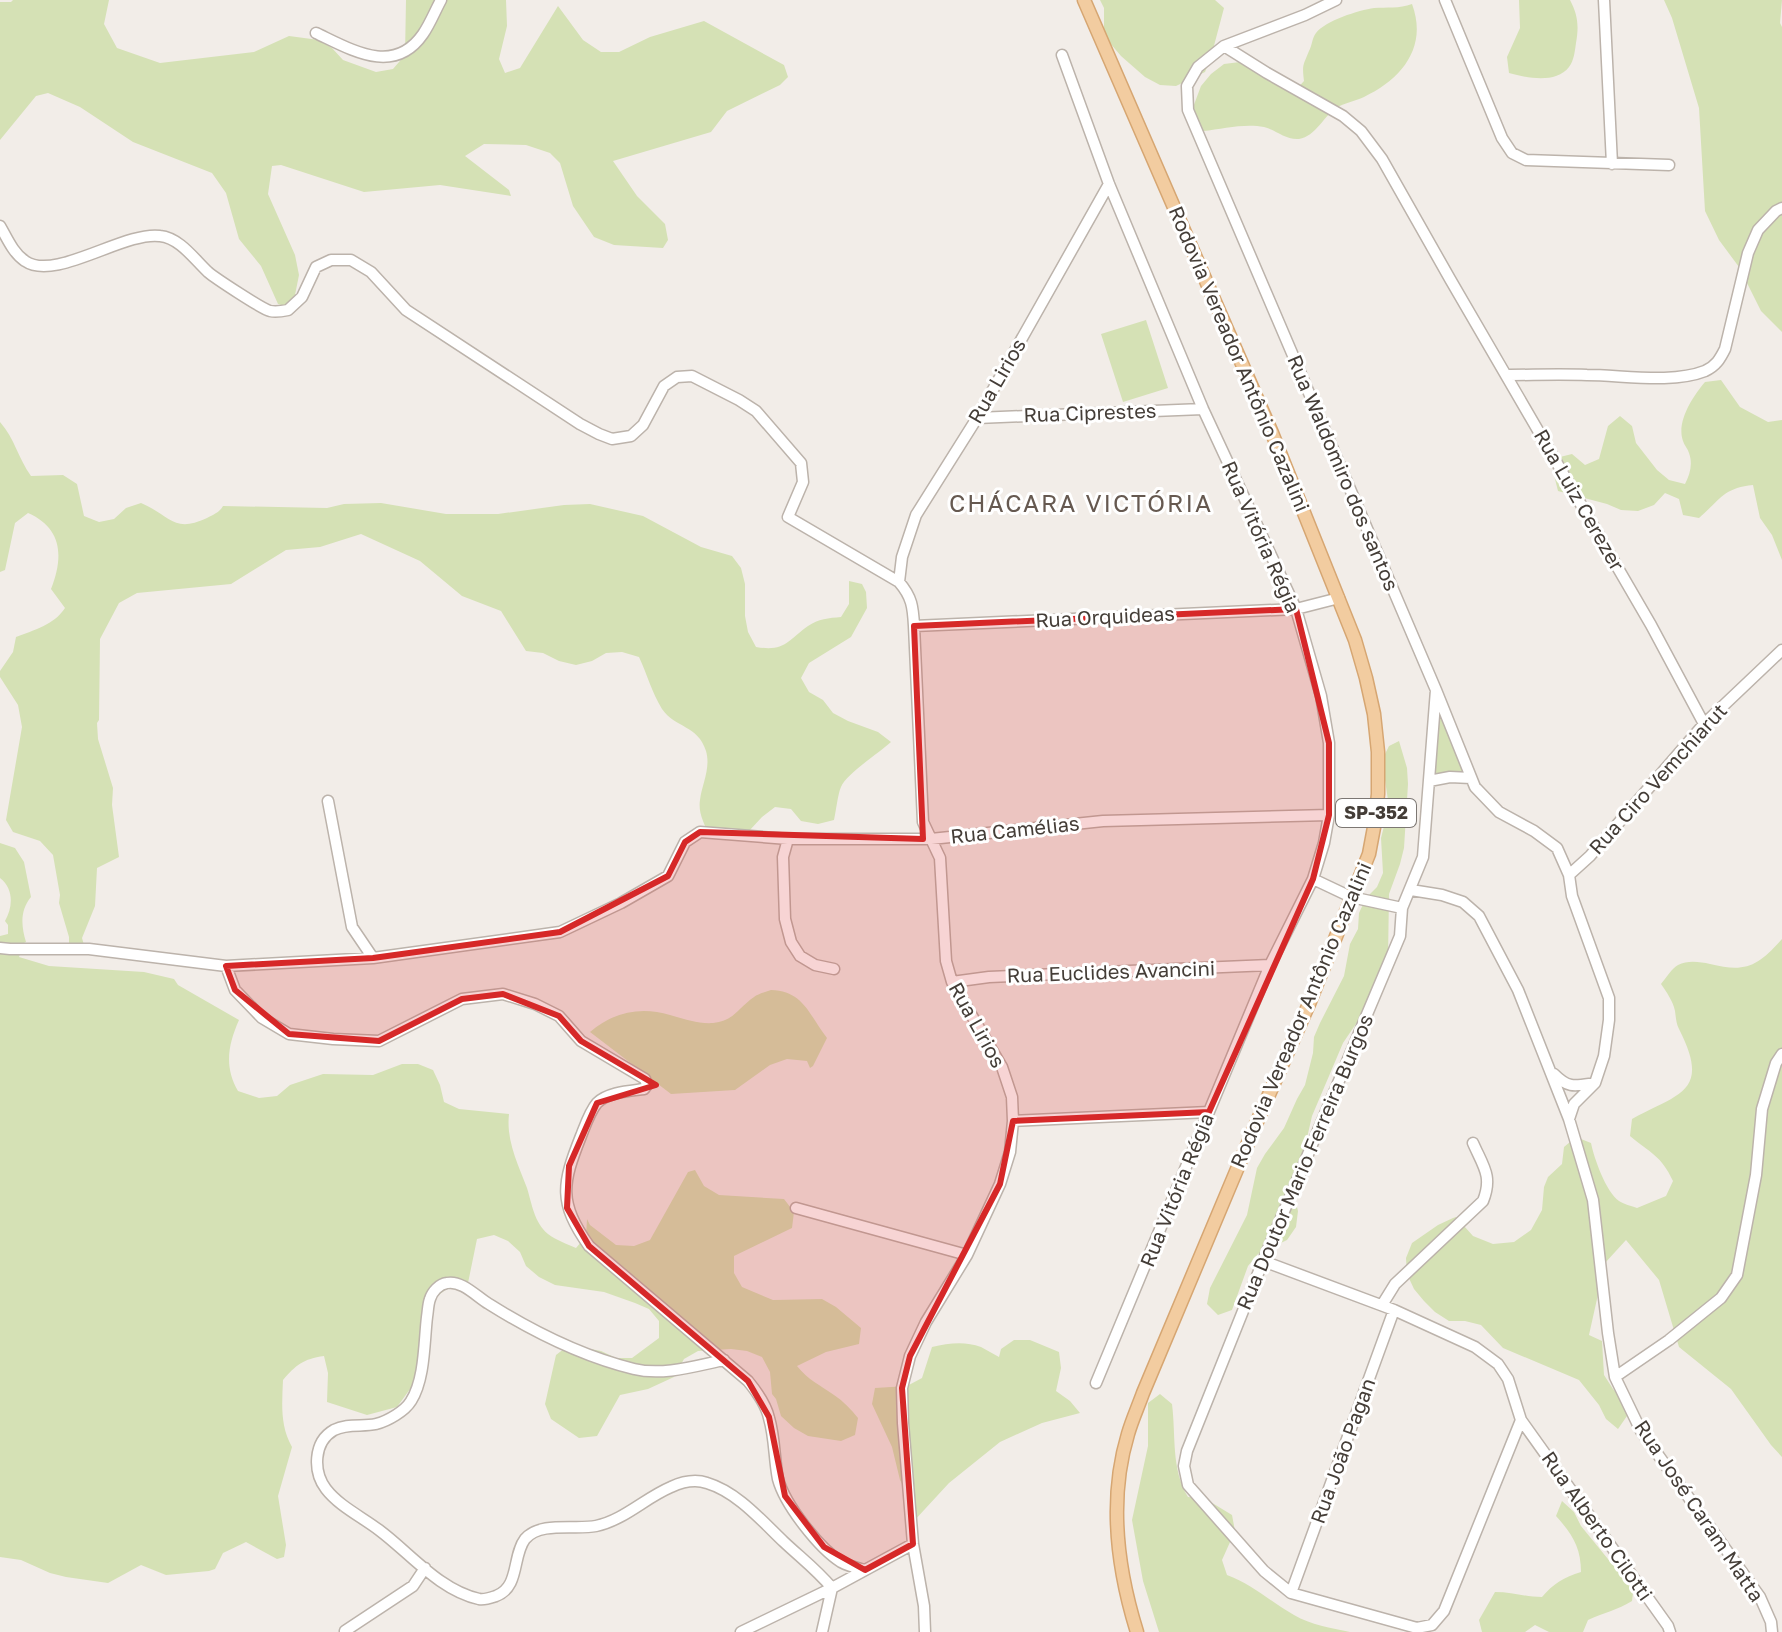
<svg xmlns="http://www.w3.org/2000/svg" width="1782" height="1632" viewBox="0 0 1782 1632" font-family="'Golos Text',sans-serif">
	<rect width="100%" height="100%" fill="#f2ede8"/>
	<!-- green -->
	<path fill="#d5e1b5" d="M13,0H109L104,24L117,48L160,63L254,52L289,36L319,40L332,48L343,60L376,72L393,69L405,55L406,0H506L507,26L499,59L505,73L520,68L558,6L583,40L601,52H619L650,37L704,21L784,65L788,77L780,85L727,111L711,132L613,161L637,196L665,224L668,240L663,248L614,245L594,237L573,206L560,163L550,153L526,145L484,144L465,156L509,190L511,196L440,185L364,192L281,165L272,166L268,194L295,255L299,275L295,295L284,306L278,304L261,266L239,239L226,193L212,173L133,142L80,107L48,93L36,96L0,140V2H11Z
		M1100,0H1215L1224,8L1211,57L1205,72L1176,86L1160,85L1145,77L1121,56L1104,36V8Z
		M1519,0H1570C1578,15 1579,26 1576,43C1575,50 1574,61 1569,67C1556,84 1527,78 1509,73L1507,57L1520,28Z
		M1664,0H1782L1780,23L1782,27V332L1761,311L1739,267L1719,240L1705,211L1699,108L1672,18Z
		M1412,4C1428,47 1402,79 1364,97C1355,101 1344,103 1336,108C1323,117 1316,136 1299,139C1285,140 1276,130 1264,127C1245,123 1223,129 1203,131L1192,110L1201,86L1211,74L1224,64L1240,62L1269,74L1279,87L1293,93L1304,81C1302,64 1303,66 1309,51C1312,46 1312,38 1316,33C1325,21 1359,10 1374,8C1387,7 1399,9 1412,4Z
		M1146,320L1168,388L1123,402L1101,334Z
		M1721,380L1740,407L1768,422L1782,420V560L1772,535L1760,518L1753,485C1723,488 1720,500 1699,518L1683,515L1679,499L1665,493L1654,505L1638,511L1621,510L1607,504L1558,491L1554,475L1556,458L1572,454L1585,465L1599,459L1608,426L1620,416L1632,426L1636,443L1657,470L1669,480L1685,484C1690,474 1693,464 1689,453C1688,449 1684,445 1683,441C1676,422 1693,396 1705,382Z
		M0,422C15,439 18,458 31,476L63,475L77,484L84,516L99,522L114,519L126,508L141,503C170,515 173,534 207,518C214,514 219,513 223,506L327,508L344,504L381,503L446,514H498L564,505L590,504L643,516L701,547L732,556L741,568L745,584V616L748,632L756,647C785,652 787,641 808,626C818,619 829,618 841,617L849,604V581L862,584L866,592L867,608L851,637L809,663L801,678L809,692L823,700L833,713L848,721L878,732L891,742C878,754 847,773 841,787C838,793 836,811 834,820L818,824L801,821L791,809L775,807L762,817L749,831L710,836C704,824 698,813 700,800C702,784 711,768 706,751C698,725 675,728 662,709C652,693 647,674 639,657L622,652L606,653L592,661L576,665L559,661L543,653L526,651L501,611L462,596L420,561L361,534L320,547L286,550L231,584L137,593L119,603L100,639L99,720L97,723L98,739L113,788L112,805L119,857L97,868L95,906L82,938L84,945H69V937L59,903L60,895L53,855L40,841L13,832L6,820L22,727L18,705L0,677V671L13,652L16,637C34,630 54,625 65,608L51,589C64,556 62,528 28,513L15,523L5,570L0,572Z
		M1439,704L1467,775L1432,778Z
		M1399,741L1407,768L1408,784L1404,848L1400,864L1389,894L1388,959L1370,1003L1343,1043L1312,1116L1294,1195L1298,1211L1296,1227L1287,1240L1258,1254L1248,1266L1232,1310L1218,1315L1207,1304L1210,1288L1247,1215L1257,1168L1265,1154L1284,1128L1297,1099L1305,1085L1313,1053L1314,1037L1320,1023L1344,976L1350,944L1358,929L1359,913L1366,898L1377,887L1383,873L1381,838L1389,807L1382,760L1389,746Z
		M0,843L15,848L24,862L31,897C20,910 21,926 26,942L24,943L19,957L49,966L144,972L174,979L178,985L239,1020C228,1045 224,1067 238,1091L259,1098L277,1096L290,1085L323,1074L373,1075L402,1064H418L433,1070L440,1085L444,1102L459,1109L509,1114C506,1141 518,1164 527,1188C532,1204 534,1222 548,1234C556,1240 567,1244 576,1248L586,1236L587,1219L590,1225L616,1245L634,1246L650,1240L688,1172L695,1170L704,1186L719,1195L784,1199L794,1212L792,1228L734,1256V1273L742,1287L773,1300L822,1299L836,1307L861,1328L859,1344L826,1352L797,1366C808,1380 820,1385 834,1395C843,1401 851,1409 858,1418L855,1435L841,1441L808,1436L794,1428L781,1416L776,1399L772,1394L770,1372L762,1357L747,1351L731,1349L698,1351L684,1359L674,1377L648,1389L620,1395L597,1436L579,1438L551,1419L545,1404L556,1355L569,1345L601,1351L616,1358H632L659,1338V1321L649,1309L635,1303L604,1292L555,1285L539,1277L526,1266L520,1252L508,1241L494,1235L477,1239L468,1283L456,1282L436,1297L413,1385L397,1407L367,1415L327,1402L328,1373L324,1356C303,1359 296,1365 283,1380C282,1404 280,1426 292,1447L278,1496L286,1545L284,1557L277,1559L246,1542L223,1553L215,1569L209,1571L166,1575L141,1565L108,1583L66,1577L50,1573L21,1560L0,1557V936L8,934V925L5,921C13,907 14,889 0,878Z
		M1782,939V1457L1771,1445L1731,1389L1679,1347L1659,1280L1626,1240L1605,1263L1589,1335L1602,1341L1604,1375L1613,1389L1623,1400L1627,1416L1618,1429L1606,1419L1599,1405L1579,1380L1503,1348L1481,1325L1465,1321H1449L1435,1312L1424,1301L1414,1289L1407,1274L1406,1258L1412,1243L1438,1225L1453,1218L1456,1217L1473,1236L1493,1244L1514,1242L1531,1230L1542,1210L1544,1187L1548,1177L1562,1164L1564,1147L1576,1137L1591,1143C1594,1158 1606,1192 1619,1201C1623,1204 1632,1206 1637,1208L1666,1196L1673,1181C1661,1155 1650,1153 1630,1136L1632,1119C1680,1093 1711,1092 1679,1029C1676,1023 1676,1018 1675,1011C1673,1001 1667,993 1661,984C1666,978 1672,968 1678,965C1688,960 1700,962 1710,964C1746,973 1758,966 1782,939Z
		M771,990C804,991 809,1015 827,1038L813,1066L810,1068L807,1061L787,1059L770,1065L735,1090L671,1094L590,1032C613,1012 641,1006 670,1015C684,1019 698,1024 713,1023C734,1021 738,1008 754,997C758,994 765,992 771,990Z
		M1014,1340H1030L1059,1352L1061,1368L1056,1391L1070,1401L1080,1413L1042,1423L1000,1442L949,1483L913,1522L908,1495L900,1480L892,1447L872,1404L875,1388L907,1386L922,1378L932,1347C949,1343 965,1341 981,1347C987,1350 993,1354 999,1357L1001,1349Z
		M1160,1394L1172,1404C1176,1436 1171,1469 1188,1497L1204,1498L1232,1515L1235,1531L1222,1560L1227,1575C1252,1584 1271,1602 1294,1615C1311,1625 1331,1628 1350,1632H1159L1143,1581L1132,1520L1148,1446V1403Z
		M1562,1501L1574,1512L1581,1526L1621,1575L1634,1585L1632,1601C1618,1610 1603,1613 1588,1620L1583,1632H1549L1535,1625L1525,1632H1482L1479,1620L1495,1592C1512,1592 1526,1597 1542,1597C1553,1584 1564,1577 1581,1572C1581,1547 1572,1534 1556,1516Z"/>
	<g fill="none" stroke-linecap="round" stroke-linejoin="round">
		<!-- minor casing -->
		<g stroke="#bcb3ab" stroke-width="13">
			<path id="minor" d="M1336,0L1305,15L1224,46L1198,67L1187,86L1188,110L1436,690L1475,787L1499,812L1534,831L1557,848L1569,875L1572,896L1609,998V1020L1604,1056L1595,1083L1574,1104L1569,1119
				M1445,0L1502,138L1512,153L1526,160L1669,165
				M1604,0L1612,164
				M316,33C352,50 394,76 423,34C430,24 435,11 441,0
				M1224,46L1267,73L1343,116L1361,131L1382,159L1450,279L1651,625L1704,724
				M1062,55L1109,184L1203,409L1296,609L1321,696L1329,743V815L1324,843L1313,879L1270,965L1096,1383
				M0,226C7,238 13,253 25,261C55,282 124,231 160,236C180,238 194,259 208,272C215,278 262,309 270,311C275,312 283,311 288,310L302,297L316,267L331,260H351L371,272L406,310L580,424L599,434L612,439L631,436L643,425L664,386L677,377L692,376L739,400L756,411L801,463L803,482L788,517L899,582C912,597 913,607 914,626L923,822L940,858L946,961L952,982L1002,1067L1012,1097L1013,1121L1010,1152L1000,1184L967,1255L926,1322L910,1356L902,1388L903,1423L913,1544L924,1606L925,1632
				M1506,375C1533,375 1560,374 1587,375C1622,375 1672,384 1705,371C1716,366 1720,359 1725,349L1748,253L1758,230L1776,211L1782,208
				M977,418L1203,409
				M899,582L902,557L916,515L977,418L1109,184
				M914,626L1296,609L1339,598
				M1436,690L1423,857L1402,908L1400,936L1263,1261L1187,1451L1184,1466L1188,1485L1264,1571L1291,1593L1417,1628L1432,1625L1444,1611L1521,1420
				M1429,781L1450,777L1471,778
				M328,801L352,927L373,958
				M788,839L783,857L785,919L791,942L800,956L815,965L834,969
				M1569,875L1590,856L1704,724L1782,650
				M1313,879L1351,897L1402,908
				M1411,890L1442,895L1463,902L1479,916L1518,990L1569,1119L1593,1200L1608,1333L1615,1377L1641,1431L1760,1597L1771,1622L1772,1632
				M0,948L10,949H89L226,966L373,958L560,932L621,903L668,876L685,842L700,832L788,839H931L1103,821L1329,815
				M226,966L235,990L262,1018L289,1034L333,1039L379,1041L462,999L503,994L535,1004L559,1016L581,1041L645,1079L647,1085L644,1089C630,1091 608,1092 597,1103C590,1111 585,1126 581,1136C562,1184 558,1202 589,1246L748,1381C757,1392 766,1404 769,1418C775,1438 774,1459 778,1479C785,1505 819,1548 841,1562C848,1566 857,1568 865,1570
				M952,982L989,977L1270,965
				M1554,1074C1569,1089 1575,1086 1595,1083
				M1013,1121L1209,1112
				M796,1208L967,1255
				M1263,1261L1394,1310L1475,1347L1498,1364L1508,1379L1521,1420L1668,1626L1670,1632
				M1382,1305L1395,1284L1483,1201C1493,1176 1483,1166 1473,1143
				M724,1360C695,1366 663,1376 634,1369C585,1357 532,1331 489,1304C477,1297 462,1280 447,1283C439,1284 432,1292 430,1299C428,1304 428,1311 427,1317C424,1342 425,1379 411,1401C405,1411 388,1421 376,1424C363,1427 347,1423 334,1430C313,1442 313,1472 326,1489C339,1506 362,1517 379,1530C410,1553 439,1590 479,1599C485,1600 490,1598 496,1596C520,1587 512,1556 525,1539C540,1521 576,1530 596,1526C624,1520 645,1498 671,1487C682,1482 695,1479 707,1483C737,1492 761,1520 784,1542C801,1558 817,1570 832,1588L822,1632
				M1615,1377L1669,1340L1721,1298L1737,1275L1756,1175L1762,1109L1776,1063L1782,1054
				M1291,1593L1394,1310
				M345,1631L413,1586L425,1568
				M741,1632L832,1588L913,1544"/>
		</g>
		<!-- major casing -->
		<g stroke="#d6a672" stroke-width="15">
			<path id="major" d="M1084,0L1272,433L1355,640L1366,678L1374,714L1378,752V794L1375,822L1369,854L1309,1004L1256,1124L1143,1393C1138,1407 1132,1420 1128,1434C1108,1500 1117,1568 1137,1632"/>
		</g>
		<!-- minor -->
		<use href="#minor" stroke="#fff" stroke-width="10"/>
		<!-- major -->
		<use href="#major" stroke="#f2cca0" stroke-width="12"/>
	</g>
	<!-- marked area -->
	<path fill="#d62828" fill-opacity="0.2" stroke="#d62828" stroke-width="6" stroke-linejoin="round" d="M1296,609L1329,743V815L1313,879L1209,1112L1013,1121L1000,1184L910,1356L902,1388L913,1544L865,1570L824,1547L785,1496L769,1417L748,1381L589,1246L567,1208L569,1166L597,1103L656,1085L581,1041L559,1016L503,994L462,999L379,1041L289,1034L235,990L226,966L373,958L560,932L668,876L685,842L700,832L923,839L914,626Z"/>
	<g text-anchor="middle" stroke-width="6" stroke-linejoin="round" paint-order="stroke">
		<!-- shield labels -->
		<rect fill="#fff" stroke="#7c7773" stroke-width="2" x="1336" y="799" width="80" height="28" rx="6"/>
		<g font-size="18" font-weight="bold" fill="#443d37">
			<text x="1376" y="819">SP-352</text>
		</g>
		<!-- street labels -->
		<g font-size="20" fill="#443d37" stroke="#fff">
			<text transform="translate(1239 359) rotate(67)" y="7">Rodovia Vereador Antônio Cazalini</text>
			<text transform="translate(997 381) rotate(-60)" y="7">Rua Lirios</text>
			<text transform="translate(1090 413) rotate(-2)" y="7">Rua Ciprestes</text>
			<text transform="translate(1343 473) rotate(67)" y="7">Rua Waldomiro dos santos</text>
			<text transform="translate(1579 500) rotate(60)" y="7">Rua Luiz Cerezer</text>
			<text transform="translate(1261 537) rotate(66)" y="7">Rua Vitória Régia</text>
			<text transform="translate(1105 617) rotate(-3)" y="7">Rua Orquideas</text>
			<text transform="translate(1658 779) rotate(-48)" y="7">Rua Ciro Vemchiarut</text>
			<text transform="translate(1015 830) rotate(-6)" y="7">Rua Camélias</text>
			<text transform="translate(1111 972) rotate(-2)" y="7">Rua Euclides Avancini</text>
			<text transform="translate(1301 1015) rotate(-67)" y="7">Rodovia Vereador Antônio Cazalini</text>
			<text transform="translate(977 1025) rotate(61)" y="7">Rua Lirios</text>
			<text transform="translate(1305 1162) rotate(-67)" y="7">Rua Doutor Mario Ferreira Burgos</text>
			<text transform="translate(1177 1190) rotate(-68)" y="7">Rua Vitória Régia</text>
			<text transform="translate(1343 1451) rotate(-70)" y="7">Rua João Pagan</text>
			<text transform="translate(1699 1511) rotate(56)" y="7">Rua José Caram Matta</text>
			<text transform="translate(1597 1526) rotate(55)" y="7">Rua Alberto Cilotti</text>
		</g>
		<!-- quarter labels -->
		<g font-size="24" letter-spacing="2" fill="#665950" stroke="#fff">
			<text x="1081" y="512">CHÁCARA VICTÓRIA</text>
		</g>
	</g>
</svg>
